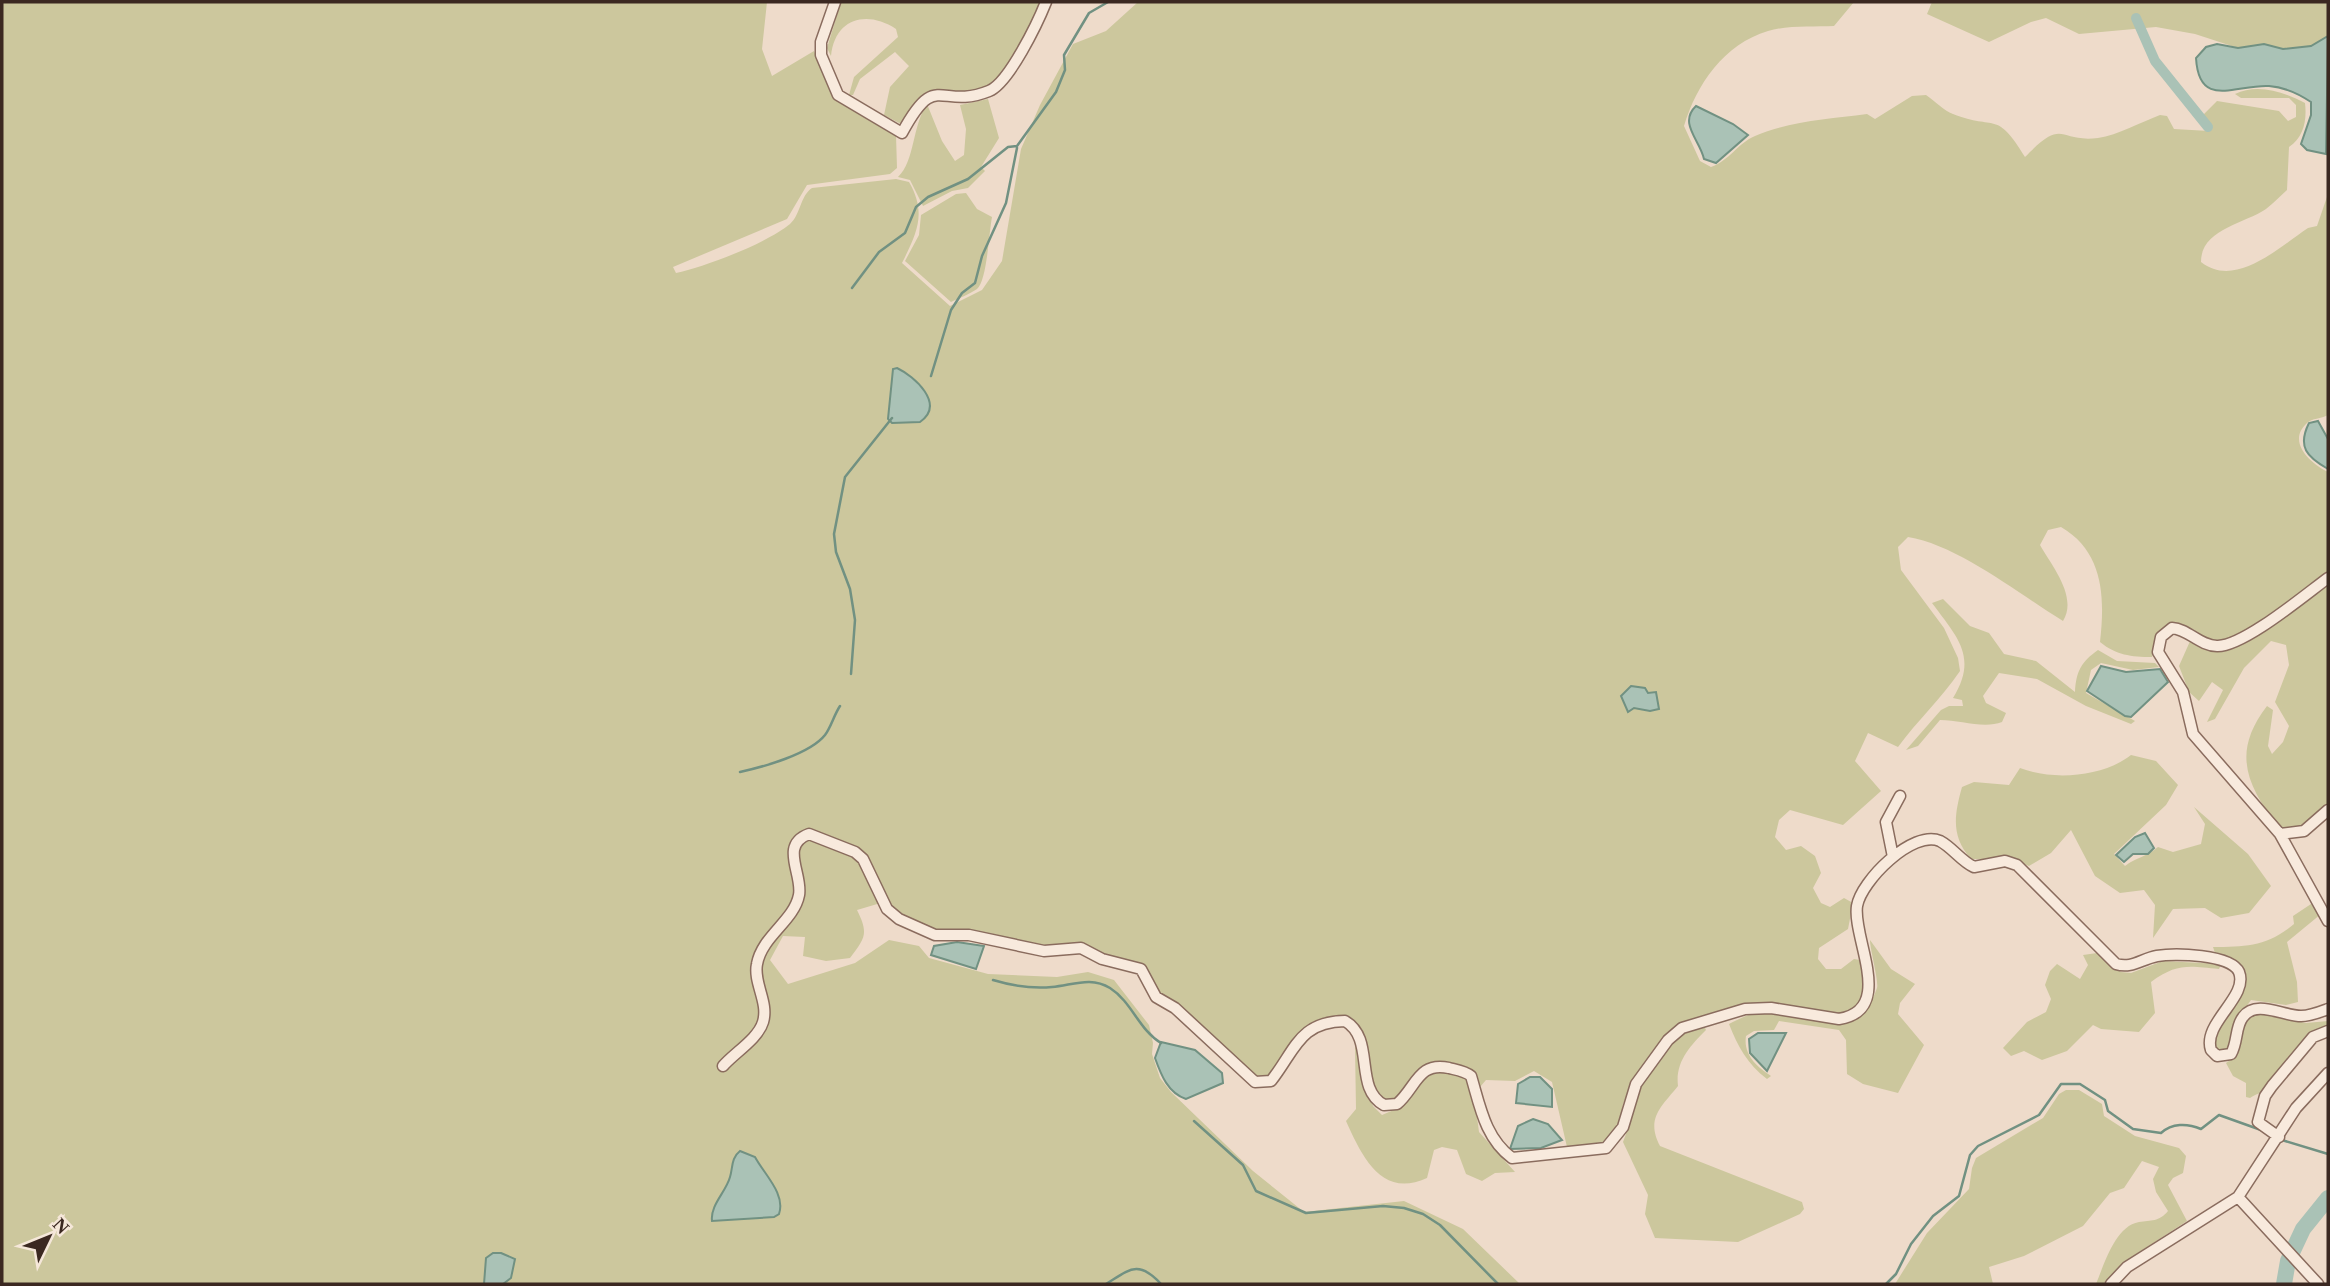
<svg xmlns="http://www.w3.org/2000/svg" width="2330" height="1286" viewBox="0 0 2330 1286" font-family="Georgia,serif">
	<rect width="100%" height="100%" fill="#eedbca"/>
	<!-- green -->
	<path fill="#ccc79d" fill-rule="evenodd" d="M2,2H767L762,49L772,76L814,51L836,100L896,135L897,168L890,174L807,185L787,219L673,267L676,273C705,267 767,243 790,224C801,214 800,196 812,188L896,179L909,182C927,213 917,233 902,263L950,306L982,290L1002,261L1021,149L1040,105L1073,44L1106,31L1138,2H1854L1834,26C1814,27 1787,25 1768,31C1724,44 1696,85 1684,126L1700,161L1711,167C1729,161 1738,143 1755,136C1790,121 1829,119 1867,114L1875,119L1912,96L1926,95C1934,100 1944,111 1953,114C1996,131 1996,109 2025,157C2065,116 2057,143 2098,138C2118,135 2141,122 2160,115L2167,116L2174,129L2209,131L2212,125L2203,115L2217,101L2279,111L2288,121L2296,117V105L2289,98H2241L2235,94C2257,83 2285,92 2305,103C2307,120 2304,137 2289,147L2287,190C2280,196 2274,203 2266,209C2244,224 2201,229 2201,262C2235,289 2278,248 2308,228L2317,226L2328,194V415C2321,419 2312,418 2307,423C2286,442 2311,464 2328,472V804L2304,827H2278C2247,785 2231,753 2267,706L2273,710L2268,746L2272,754L2283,742L2289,726L2275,702L2289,665L2286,645L2271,641L2244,668L2215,719L2207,722L2223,690L2212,682L2199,701L2189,692L2179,666L2195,630L2170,623L2157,633L2152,657C2131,657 2116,655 2100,642C2105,598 2104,552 2061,527L2048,530L2040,545C2052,566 2078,597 2063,621C2019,594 1958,545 1908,537L1898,547L1901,570L1944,628L1958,658L1960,671C1941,699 1917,721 1898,747L1868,733L1855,761L1881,791L1843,825L1790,810L1779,820L1775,837L1786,850L1801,846L1815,856L1821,873L1813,888L1821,903L1830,907L1844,898L1853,903L1848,929L1819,948L1818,959L1826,969H1841L1854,959L1860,960C1869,980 1866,1008 1842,1014L1749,1005L1675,1027L1633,1082L1623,1104L1619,1126L1605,1143L1567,1147L1552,1082L1534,1071L1515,1081L1486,1080L1474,1094L1479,1132L1515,1172L1495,1173L1482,1181L1466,1174L1457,1150L1442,1147L1434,1150L1427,1178C1381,1199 1362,1156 1346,1121L1356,1109L1355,1047L1358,1049L1373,1106L1382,1115L1396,1109L1375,1094L1360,1032L1327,1019L1308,1027L1270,1079L1261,1080L1249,1075L1158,995L1148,973L1110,960L1086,947L1044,948L936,933L903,919L884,902L857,910C869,934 865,938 850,958L826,961L803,956L805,937L783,936L770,960L788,984L855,963L889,940L919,946L929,958L988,974L1057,977L1088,972L1114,980L1149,1025L1153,1043L1152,1054L1160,1078L1171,1092L1253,1171L1304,1212L1404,1201L1463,1229L1520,1284H503L511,1278L501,1253L490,1255L484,1284H2ZM765,1177L775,1187L779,1214L773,1217L712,1221V1212L730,1179Z
		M841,2H1042C1033,24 1008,76 986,87C945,108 933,67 901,124L884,115L890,87L909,66L895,52L860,79L853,95H849L854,77L898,37L896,29C867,10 835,18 831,56L827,48Z
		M1932,2H2328V36L2312,46L2283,49L2264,44L2238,48L2195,34L2156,27L2079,34L2046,18L2031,22L1989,42L1927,14Z
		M988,99L999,138L981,167L985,171L968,188L952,191L923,206L910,180L898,177C915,161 912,126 927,104L942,141L955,161L964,155L966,129L960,105Z
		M966,193L977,209L992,217C989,232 987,281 977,289C970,294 959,298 951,302L905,261L919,235L921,215L956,194Z
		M1943,599L1970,626L1989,633L2004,654L2036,661L2075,692C2076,672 2081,662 2098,650L2117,661L2155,663L2159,667L2133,670L2101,663L2091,670L2086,693L2135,721L2131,724L2086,706L2037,679L1999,673L1983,696L1986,703L2006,713L2002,722C1984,729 1960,720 1940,720L1918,746L1906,750L1941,710L1949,706H1963L1962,700L1953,698C1978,657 1958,638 1932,603Z
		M2131,755L2156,761L2178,785L2166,805L2114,854L2125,866C2136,857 2147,857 2158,847L2173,852L2201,844L2205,824L2194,807L2248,854L2271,886L2249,913L2221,918L2205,908L2173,909L2153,938L2155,905L2144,890L2120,893L2095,876L2071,830L2051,853L2029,866L2011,859H1971C1951,836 1954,816 1962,787L1974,782L2009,785L2020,768C2053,781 2103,777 2131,755Z
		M2314,902L2321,914L2287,942L2297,982L2298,1002L2286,1005L2251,1000L2236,1021L2231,1049L2219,1052L2212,1044C2221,1017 2244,1006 2246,972L2233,959L2215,953L2213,947C2246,947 2268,946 2294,924L2293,916Z
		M1870,940L1891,969L1915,984L1900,1003L1898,1014L1924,1045L1898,1093L1863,1084L1847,1074L1846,1040L1839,1030L1779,1021L1774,1030L1754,1031L1746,1036C1743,1055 1757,1067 1771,1076L1767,1079C1748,1065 1737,1045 1729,1024C1744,1016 1758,1010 1776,1012C1817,1015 1858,1042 1877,988C1879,982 1870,949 1870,940Z
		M2097,953L2121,972L2131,973L2163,961L2221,964L2219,969C2188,966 2177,963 2151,982L2155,1013L2139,1032L2101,1029L2093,1025L2067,1051L2042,1060L2024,1051L2011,1056L2003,1048L2027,1022L2046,1012L2051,999L2045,985L2050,971L2057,964L2080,979L2088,965L2083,955Z
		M2254,1011L2306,1023L2328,1021V1028C2295,1036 2288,1068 2265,1090C2260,1094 2255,1094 2250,1098L2246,1097V1083L2233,1076L2226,1063C2243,1053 2236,1040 2242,1025C2244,1020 2251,1015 2254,1011Z
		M1704,1026L1706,1030C1690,1046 1675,1062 1678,1086C1660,1108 1646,1119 1660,1146L1802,1202L1804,1209L1800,1214L1738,1242L1655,1238L1645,1214L1648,1195L1623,1142C1631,1124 1631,1103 1641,1084C1648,1072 1671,1038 1682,1032C1688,1028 1697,1028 1704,1026Z
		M2066,1090H2079L2102,1104L2104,1116L2135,1136L2179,1148L2186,1156L2183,1173L2173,1178L2168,1185L2187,1221L2124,1262L2103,1284H2096C2104,1265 2115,1226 2139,1222C2151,1220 2159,1222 2168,1211L2156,1192L2153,1179L2159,1167L2142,1161L2124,1188L2110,1193L2083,1226L2024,1256L1989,1267L1993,1284H1895L1927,1233L1969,1189L1972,1168L1976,1158L2043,1118L2059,1094Z"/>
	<!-- water -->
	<path fill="#aac2b6" stroke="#719182" stroke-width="2" d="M2328,36L2326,154L2307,150L2301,144L2311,115V102C2299,94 2283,87 2269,86C2236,84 2199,110 2196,58L2206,47L2217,44L2238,48L2264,44L2283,49L2311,46Z
		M1696,106L1733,124L1748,135L1716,163L1704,159C1700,140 1678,123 1696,106Z
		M897,368C914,376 946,404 920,422L892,423L888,419L893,369Z
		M2318,421L2328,439V469C2307,457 2297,447 2309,423Z
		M2101,666L2126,672L2160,669L2168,682L2131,717L2125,716L2087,691Z
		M1631,686L1645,688L1648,693L1656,692L1659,709L1650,711L1634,708L1628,712L1621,696Z
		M2145,833L2154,848L2148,854H2133L2124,862L2116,855L2135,837Z
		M957,942L984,946L976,969L931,955L934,946Z
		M1758,1033H1786L1767,1071L1750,1053L1749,1039Z
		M1161,1042L1195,1050L1222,1073L1223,1083L1186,1099C1168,1093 1161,1075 1155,1058Z
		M1540,1077L1552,1089V1107L1516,1103L1518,1084L1530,1077Z
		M1533,1119L1548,1124L1562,1140L1541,1148L1510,1149L1518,1126Z
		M740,1151L755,1157C764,1174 786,1194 779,1214L774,1217L712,1221C710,1205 726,1192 730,1177C733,1167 731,1158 740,1151Z
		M501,1253L515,1259L511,1278L503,1284H484L486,1258L493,1253Z"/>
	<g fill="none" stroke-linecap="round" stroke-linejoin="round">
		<!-- stream -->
		<path stroke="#719182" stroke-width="2.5" d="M852,288L879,252L905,233L916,207L928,197L968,179L1008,147L1017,146L1056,92L1065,70L1064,55L1089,13L1108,2
			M931,376L951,310L962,293L975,283L982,256L1006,203L1017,148
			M851,674L855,620L850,589L836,552L834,534L845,477L892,418
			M740,772C763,767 810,754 825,735C831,727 834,715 840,706
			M993,980C1013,986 1032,989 1052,987C1073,985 1091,976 1110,988C1132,1002 1139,1030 1161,1043
			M1194,1121L1243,1165L1256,1191L1306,1213L1383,1206L1404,1208L1423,1214L1440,1225L1498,1284
			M2282,1140L2328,1154
			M1106,1284C1129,1270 1138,1259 1161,1284
			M1886,1284L1896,1274L1911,1244L1933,1216L1959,1196L1970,1155L1978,1146L2039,1115L2061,1084H2080L2105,1100L2108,1111L2133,1129L2161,1133C2172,1123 2187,1123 2201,1129L2219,1115L2261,1130"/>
		<!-- canal -->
		<path stroke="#aac2b6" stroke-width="10" d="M2136,18L2155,61L2208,127"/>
		<!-- river -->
		<path stroke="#aac2b6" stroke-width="16" d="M2284,1284L2288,1261L2303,1229L2328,1198"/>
		<!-- minor casing -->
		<g stroke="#8a6c5e" stroke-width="13">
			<path id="minor" d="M835,2L821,42V55L838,95L902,133C937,68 939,111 989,91C1009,83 1038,22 1046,2
				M2328,578C2306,594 2243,647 2217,646C2200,646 2188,629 2172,628L2161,637L2158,652L2183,692L2193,734L2280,834L2328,921
				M2280,834L2304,831L2328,810
				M1893,857L1886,822L1900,796
				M723,1066C734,1053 758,1039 763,1022C769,1002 753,983 757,964C762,936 794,921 799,895C803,874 779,845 809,834L855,852L863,859L887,909L899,919L935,935H969L1044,951L1081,948L1102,959L1141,969L1156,997L1175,1008L1255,1082L1271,1081C1296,1049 1299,1022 1345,1021C1376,1039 1353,1088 1384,1105L1397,1104C1416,1088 1418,1061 1449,1068C1457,1070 1465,1071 1471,1076C1480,1106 1485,1138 1512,1158L1606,1148L1623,1127L1636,1084L1668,1040L1682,1028L1745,1009L1771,1008L1839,1019C1896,1010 1852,938 1857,906C1861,881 1913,829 1940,841C1953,848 1961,861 1974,867L2005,861L2017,865L2116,964C2132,969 2141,959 2157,956C2174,953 2231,954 2239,972C2249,997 2202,1023 2211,1050L2217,1056L2231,1054C2238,1042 2235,1027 2243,1017C2256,999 2283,1016 2301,1016C2310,1016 2320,1012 2328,1009
				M2279,1137L2258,1122L2265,1096L2272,1086L2313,1037L2328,1031
				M2238,1197L2318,1284
				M2111,1284L2127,1267L2238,1197L2296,1108L2328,1073"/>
		</g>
		<!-- minor -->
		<use href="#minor" stroke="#f8eadd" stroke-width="10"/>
	</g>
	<!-- border -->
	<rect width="2330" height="1286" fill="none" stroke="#3b2821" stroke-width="7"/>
	<!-- north arrow -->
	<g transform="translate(49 1237) rotate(47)" stroke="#f5e7d9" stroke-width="5" paint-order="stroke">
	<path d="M0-5L12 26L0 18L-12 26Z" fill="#3b2821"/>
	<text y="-10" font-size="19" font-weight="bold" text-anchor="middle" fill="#3b2821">N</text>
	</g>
</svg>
